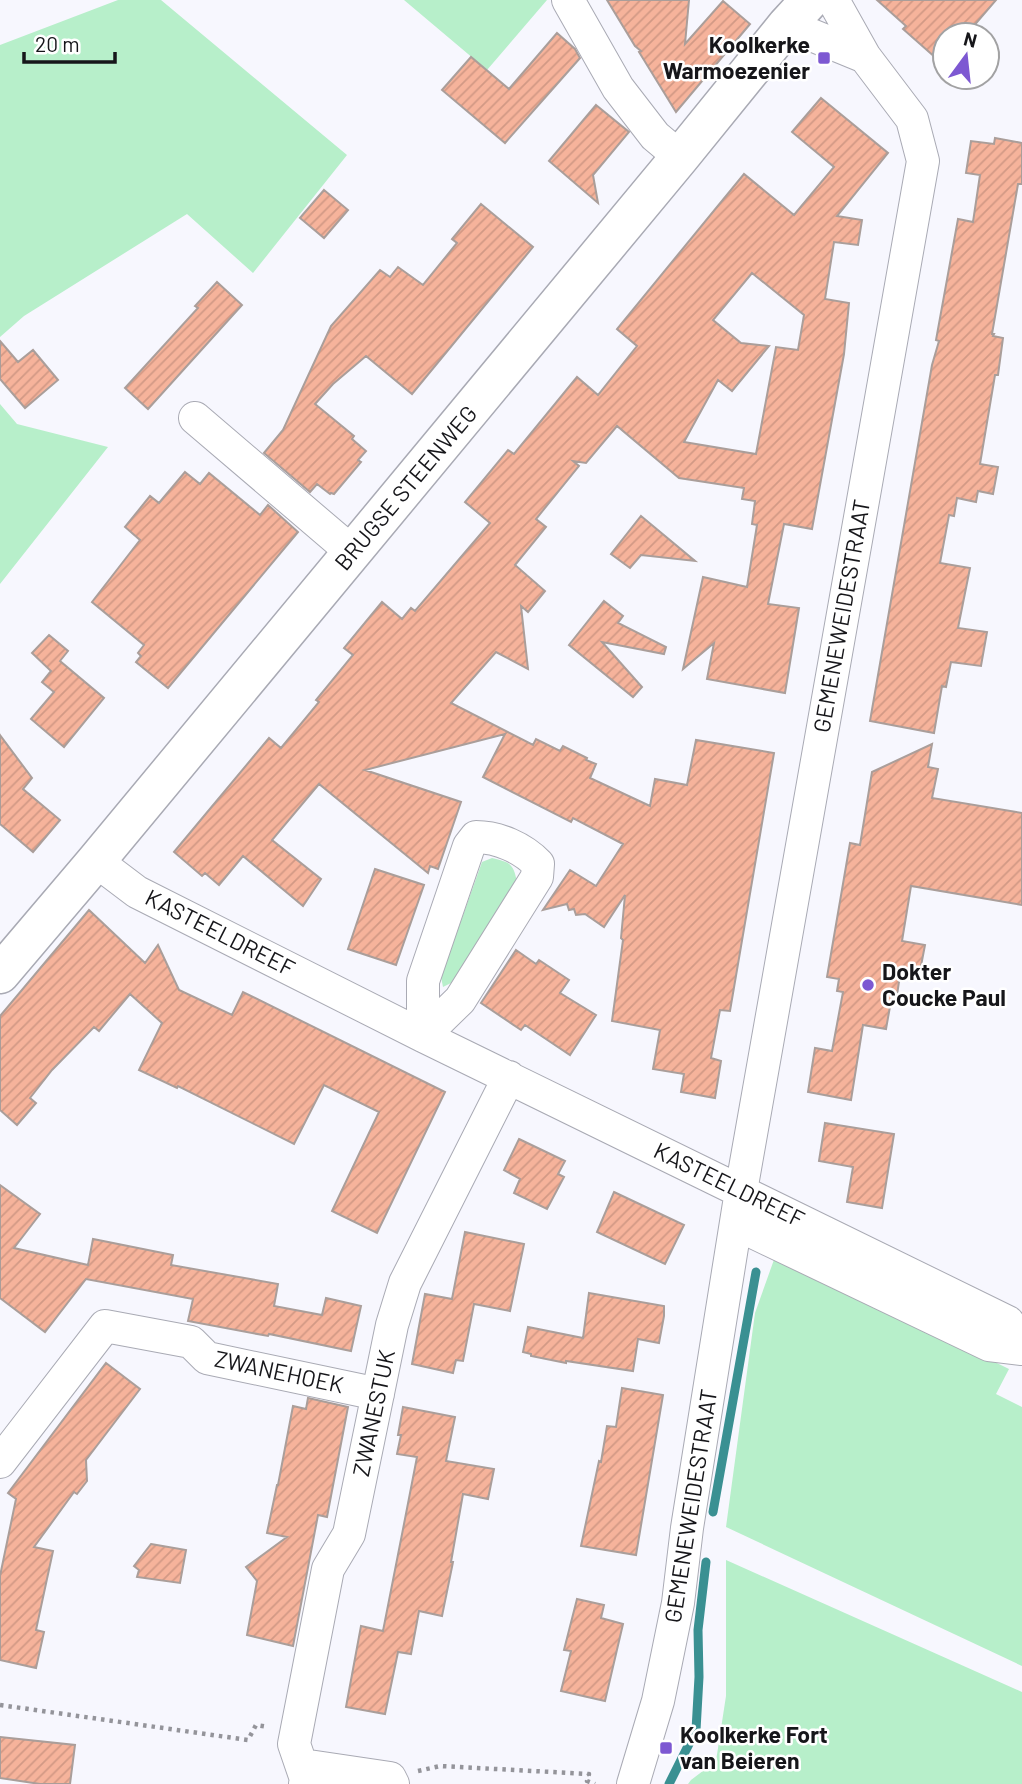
<svg xmlns="http://www.w3.org/2000/svg" width="1022" height="1784" viewBox="0 0 1022 1784" font-family="Barlow,sans-serif">
	<defs>
		<pattern id="building-hatch" width="6" height="6" patternUnits="userSpaceOnUse" patternTransform="scale(1.75)"><rect width="6" height="6" fill="#f6b39b"/><path d="M-1 1l2-2M0 6l6-6M5 7l2-2" fill="none" stroke="#d29985"/></pattern>
	</defs>
	<rect width="100%" height="100%" fill="#f7f7fe"/>
	<!-- green -->
	<path fill="#b7efca" d="M118,0H161L347,155L253,273L187,214L24,316L0,337V45Z
		M404,0H547L487,70Z
		M0,404L17,424L108,447L0,584Z
		M492,858C510,862 514,864 517,883L451,983L443,987L441,977L482,862Z
		M776,1254L1009,1369L996,1394L1022,1407V1666L726,1527L755,1313Z
		M726,1560L1022,1692V1784H688L691,1780L716,1761L726,1696Z"/>
	<g fill="none" stroke-linecap="round" stroke-linejoin="round">
		<!-- stream -->
		<path stroke="#3a9092" stroke-width="9" d="M713,1512L756,1272
			M669,1784L696,1730L699,1677L698,1630L706,1562"/>
	</g>
	<!-- building -->
	<path fill="url(#building-hatch)" stroke="#aa9e9a" stroke-width="2" fill-rule="evenodd" d="M607,0H689L685,44L723,1L750,24L676,112L639,52L641,51L635,46Z
		M877,0H996L966,35H945V66L903,29L906,26Z
		M557,33L575,49L580,58L505,143L442,90L471,57L509,89Z
		M821,98L888,153L837,216L862,220L858,245L834,242L825,299L849,303L844,354L812,529L784,524L768,604L799,608L785,693L707,679L714,643L683,669L703,577L747,587L757,525L752,524L755,501L742,499L744,488L679,478L617,426L586,463L573,461L579,466L536,519L546,527L515,565L545,591L528,612L521,606L528,669L496,652L451,703L533,745L536,739L560,751L563,746L587,758L586,760L596,764L590,778L650,806L655,779L687,785L696,740L774,753L730,1011L720,1010L711,1058L721,1061L715,1098L681,1092L684,1074L653,1069L660,1030L612,1021L623,940L621,938L625,895L604,927L585,914L576,915L574,909L569,910L567,904L543,910L570,870L596,886L623,844L573,818L571,822L483,777L505,734L365,770L461,802L438,869L430,866L428,873L319,784L272,840L321,879L303,906L243,856L219,885L205,873L202,876L174,852L269,738L281,748L319,702L316,700L353,655L344,648L382,602L402,619L411,608L415,611L490,523L465,502L508,450L514,454L577,377L598,395L637,346L617,329L744,174L794,215L834,167L792,132ZM752,273L804,315L798,350L776,347L756,454L684,442L718,380L732,391L769,346L741,343L713,320Z
		M596,105L629,132L593,175L598,203L549,161Z
		M995,138L1022,143V184H1018L992,334H994L993,336L1003,338L998,375H995L980,464L998,467L993,494L978,491L976,502L957,498L954,516L949,515L940,563L970,568L958,628L987,632L981,666L951,662L946,687L942,686L934,733L870,721L932,365L939,341L936,340L958,219L973,222L980,175L966,173L971,141L994,144Z
		M324,190L348,210L324,238L300,218Z
		M481,204L533,247L412,394L366,356L333,384L315,404L354,436L352,439L366,451L358,460L361,462L334,494L331,493L330,494L317,484L310,492L264,453L283,430L331,326L380,270L390,277L398,267L423,285L457,243L452,239Z
		M217,282L242,305L148,409L125,388L198,308L195,306Z
		M0,341L18,362L33,350L58,380L25,408L0,379Z
		M185,472L200,484L209,473L260,515L268,505L298,532L168,688L136,662L141,656L138,653L144,645L92,602L140,540L125,527L150,496L159,503Z
		M641,516L695,561L641,555L630,568L611,554Z
		M604,601L623,616L618,623L666,647L664,654L602,642L642,687L633,697L569,645Z
		M49,635L68,651L60,661L104,698L64,747L31,719L54,692L42,682L51,671L32,653Z
		M0,735L32,778L23,789L60,820L33,852L0,824Z
		M932,744L928,767L938,769L932,798L1022,813V905L911,886L902,941L925,945L920,971L901,968L896,1002L891,1001L886,1029L863,1025L851,1100L808,1092L815,1048L832,1051L843,992L837,991L839,979L827,977L850,843L860,845L872,772Z
		M375,869L424,885L396,965L348,949Z
		M89,910L145,963L158,945L179,990L232,1015L243,992L445,1092L377,1233L332,1211L379,1112L324,1085L294,1144L178,1086L177,1088L139,1070L162,1023L130,994L99,1031L94,1027L52,1070L30,1098L36,1103L17,1125L0,1110V1016Z
		M516,950L536,964L539,960L569,980L560,993L596,1015L570,1055L525,1025L521,1030L481,1003Z
		M825,1123L894,1134L882,1208L847,1202L853,1167L819,1161Z
		M519,1139L565,1161L558,1174L564,1177L547,1209L514,1193L520,1179L504,1170Z
		M0,1185L40,1214L14,1248L88,1265L93,1239L173,1255L171,1265L278,1284L274,1306L322,1315L326,1298L361,1306L351,1351L269,1334L268,1336L188,1321L193,1299L86,1279L45,1332L0,1298Z
		M614,1192L684,1225L665,1264L597,1232Z
		M465,1232L524,1244L510,1311L474,1304L463,1361L456,1360L453,1373L412,1364L425,1294L452,1299Z
		M589,1293L664,1306V1316L659,1343L638,1339L633,1371L566,1361V1363L531,1356V1354L523,1352L528,1327L583,1338Z
		M106,1363L140,1389L86,1460L87,1481L77,1494L74,1492L34,1547L53,1551L36,1630L44,1632L36,1668L0,1660V1576L16,1499L8,1493Z
		M622,1388L663,1395L636,1555L581,1546L599,1461L601,1462L607,1426L616,1427Z
		M308,1398L348,1407L327,1517L318,1515L293,1646L247,1635L257,1581L246,1567L287,1537L267,1533L277,1485H278L293,1406L306,1409Z
		M403,1407L455,1417L446,1461L494,1469L488,1499L463,1494L451,1562H453L442,1616L419,1611L411,1654L398,1652L385,1714L346,1707L361,1626L383,1631L404,1524L417,1457L397,1454L401,1435H398Z
		M151,1544L186,1550L180,1583L137,1577L139,1570L134,1566Z
		M577,1599L604,1605L601,1618L623,1624L605,1701L561,1691L571,1651L564,1650Z
		M0,1737L75,1745L70,1784H40L0,1778Z"/>
	<g fill="none" stroke-linecap="round" stroke-linejoin="round">
		<!-- minor casing -->
		<g stroke="#a9aab4" stroke-width="34">
			<path id="minor" d="M568,0L618,88L655,136L680,157
				M787,25L865,57
				M195,418L352,552
				M476,837C498,837 523,848 538,864L537,877L460,1000L423,1036V981L469,846Z
				M96,861L137,892L423,1036L1008,1322L1022,1347
				M736,1224L989,1345L1022,1349
				M0,1462L105,1326L191,1342L207,1358L378,1394
				M302,1765L390,1778L393,1784
				M305,1784L306,1779L294,1744L328,1569L349,1534L392,1325L405,1283L509,1077
				M633,1784L658,1701L678,1603L687,1528L741,1191L923,161L912,119L865,57L833,0"/>
		</g>
		<!-- major casing -->
		<g stroke="#a9aab4" stroke-width="41">
			<path id="major" d="M0,974L96,861L680,157L787,25L810,0"/>
		</g>
		<!-- path -->
		<path stroke="#94949a" stroke-width="4.5" stroke-dasharray="3.5 5" stroke-linecap="butt" d="M0,1705L248,1740L256,1725L268,1727
			M418,1771L440,1766L589,1774L587,1781L595,1784"/>
		<!-- minor -->
		<use href="#minor" stroke="#fff" stroke-width="32"/>
		<!-- major -->
		<use href="#major" stroke="#fff" stroke-width="38"/>
	</g>
	<!-- markers -->
	<g fill="#7d58d2" stroke="#fff" stroke-width="2.5">
		<rect x="817" y="51" width="14" height="14" rx="3.5"/>
		<circle cx="868" cy="985" r="7"/>
		<rect x="659" y="1741" width="14" height="14" rx="3.5"/>
	</g>
	<g text-anchor="middle" stroke-width="5" stroke-linejoin="round" paint-order="stroke">
		<!-- poi labels -->
		<g font-size="23" font-weight="bold" fill="#16161a" stroke="#fff" text-anchor="start">
			<text x="810" y="53" text-anchor="end">Koolkerke<tspan x="810" dy="26">Warmoezenier</tspan></text>
			<text x="882" y="980">Dokter<tspan x="882" dy="26">Coucke Paul</tspan></text>
			<text x="680" y="1743">Koolkerke Fort<tspan x="680" dy="26">van Beieren</tspan></text>
		</g>
		<!-- street labels -->
		<g font-size="23" fill="#16161a" stroke="#fff">
			<text transform="translate(406 488) rotate(-50)" y="8">BRUGSE STEENWEG</text>
			<text transform="translate(842 616) rotate(-80)" y="8">GEMENEWEIDESTRAAT</text>
			<text transform="translate(220 933) rotate(27)" y="8">KASTEELDREEF</text>
			<text transform="translate(729 1185) rotate(26)" y="8">KASTEELDREEF</text>
			<text transform="translate(279 1372) rotate(12)" y="8">ZWANEHOEK</text>
			<text transform="translate(374 1413) rotate(-78)" y="8">ZWANESTUK</text>
			<text transform="translate(691 1506) rotate(-81)" y="8">GEMENEWEIDESTRAAT</text>
		</g>
	</g>
	<!-- north arrow -->
	<g transform="translate(966 56) rotate(15)"><circle r="33" fill="#ffffff" stroke="#a2a2a3" stroke-width="2"/>
	<path d="M0-5L12 26L0 18L-12 26Z" fill="#7d58d2"/>
	<text y="-10" font-size="19" font-weight="bold" text-anchor="middle" fill="#16161a">N</text>
	</g>
	<!-- scale -->
	<path d="M24 52v10h91v-10" fill="none" stroke="#16161a" stroke-width="3.5"/>
	<text x="35" y="52" font-size="21" fill="#16161a" stroke="#ffffff" stroke-width="5" paint-order="stroke">20 m</text>
</svg>
